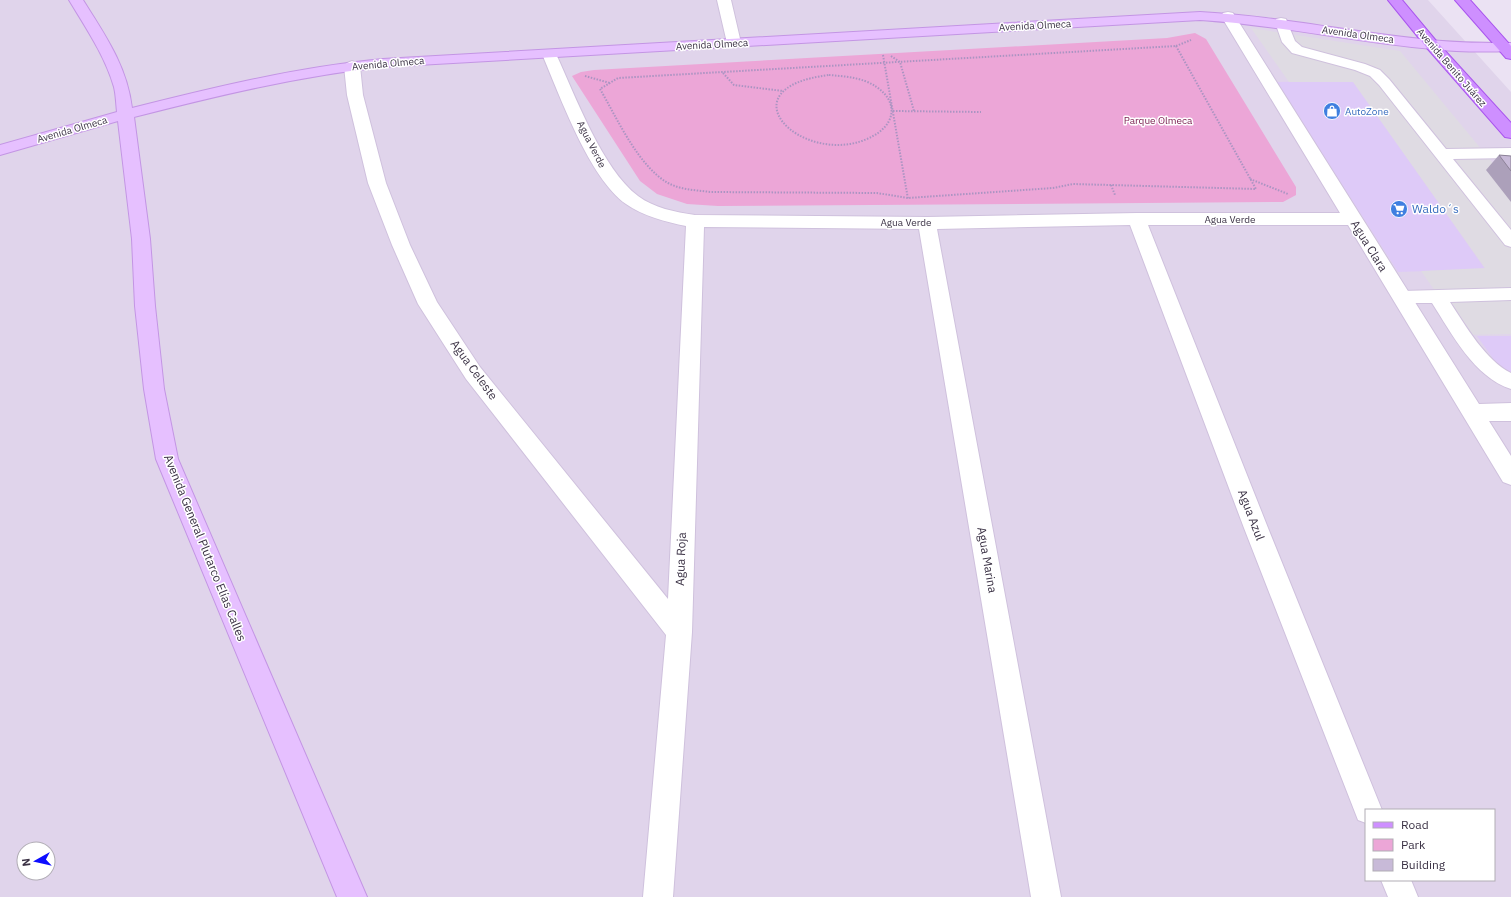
<svg xmlns="http://www.w3.org/2000/svg" width="1511" height="897" viewBox="0 0 1511 897" font-family="'IBM Plex Sans',sans-serif">
	<rect width="100%" height="100%" fill="#ebe2f3"/>
	<!-- residential -->
	<path fill="#e0d4eb" fill-rule="evenodd" d="M0,0H1428L1511,92V897H0ZM1366,810H1494V880H1366ZM24,849H48V873H24Z"/>
	<!-- commercial -->
	<path fill="#decaf8" d="M1353,81L1485,269L1398,272L1276,82Z
		M1477,336H1511V377H1506Z"/>
	<!-- green -->
	<path fill="#eca6d7" d="M1195,33L1206,39L1296,187V195L1283,202L718,206L687,204L657,194L640,181L572,76L581,72L594,70L1167,38Z"/>
	<!-- parking -->
	<path fill="#dfdbe3" d="M1251,28L1400,51L1511,185V334L1466,335L1421,271L1485,268L1353,82H1289Z"/>
	<g fill="none" stroke-linecap="round" stroke-linejoin="round">
		<!-- lane casing -->
		<g stroke="#cfc1dd" stroke-width="2">
			<path id="lane" d="M1281,18L1286,19L1295,41L1302,47L1365,64L1380,70L1389,79L1446,149L1511,148V158L1453,159L1511,230V247L1505,245L1379,85L1370,76L1355,70L1292,53L1282,42L1275,22L1276,19Z
				M1511,288V300L1450,302C1465,325 1486,361 1511,373V389C1474,377 1452,334 1432,303H1402L1396,301L1393,297L1396,293L1402,291Z"/>
		</g>
		<!-- street casing -->
		<g stroke="#cfc1dd" stroke-width="2">
			<path id="street" d="M717,0H731L741,43L739,46L734,47L729,46L727,43Z
				M1228,12L1233,13L1235,16L1479,404L1511,403V421H1489L1511,456V485L1503,482L1348,225H1148L1268,528L1382,810H1366V823L1358,820L1244,528L1130,225L937,229L1061,897H1031L919,229L704,227L692,632L673,897H643L666,635L466,379L418,304L392,245L368,183L347,95L344,66L347,63L352,61L357,63L360,66L363,95L386,183L410,245L437,302L480,367L668,599L686,226C666,222 643,216 626,204C589,178 560,96 542,54L544,51L549,50L554,51L556,54C575,95 602,169 638,196C654,208 675,212 695,215L927,217L1137,213H1340L1221,16L1223,13Z
				M1381,880H1411L1418,897H1388Z"/>
		</g>
		<!-- secondary casing -->
		<g stroke="#c395e4" stroke-width="2">
			<path id="secondary" d="M69,0H83C105,35 127,66 132,108C215,87 298,67 383,59L1200,12C1278,16 1354,33 1432,40C1458,43 1485,43 1511,43V51C1485,52 1458,52 1432,49C1354,42 1278,25 1200,20L383,67C299,76 216,96 134,117L150,239L155,306L164,389L178,459L367,897H337L156,459L144,389L135,306L132,239L118,121L0,155V145L117,112C116,104 116,95 114,87C105,56 86,28 69,0Z"/>
		</g>
		<!-- primary casing -->
		<g stroke="#a955ee" stroke-width="2">
			<path id="primary" d="M1388,0H1402L1437,42L1511,123V138L1505,137L1427,48Z
				M1455,0H1470L1511,46V59L1506,58Z"/>
		</g>
		<!-- path -->
		<path stroke="#ab94c2" stroke-width="2" stroke-dasharray="1.5 1.5" stroke-linecap="butt" d="M1176,46L1256,189L1073,184L1053,188L908,198L877,193L710,192C696,190 681,190 668,183C638,166 617,118 600,89L618,78Z
			M1176,46L1191,40
			M883,55L908,199
			M891,56L900,62L914,111
			M723,73L734,85L783,91
			M829,75C841,76 854,77 865,81C898,94 902,124 867,139C801,167 722,88 829,75Z
			M585,76L610,83
			M893,111L981,112
			M1250,179L1288,194
			M1111,185L1115,195"/>
		<!-- lane -->
		<use href="#lane" fill="#fff" fill-rule="evenodd"/>
		<!-- street -->
		<use href="#street" fill="#fff" fill-rule="evenodd"/>
		<!-- secondary -->
		<use href="#secondary" fill="#e6c0ff" fill-rule="evenodd"/>
		<!-- primary -->
		<use href="#primary" fill="#ce8fff" fill-rule="evenodd"/>
	</g>
	<!-- wall -->
	<path fill="#aca0ba" d="M1499,155L1511,156V202L1486,170Z"/>
	<!-- building -->
	<path fill="#c8bad8" stroke="#8c8297" d="M1499,155L1511,156V171Z"/>
	<!-- icons -->
	<defs>
		<g id="shop-disc" transform="scale(0.9)"><circle r="9.5" fill="#3f7fe0" stroke="#fff"/><path d="M-5-2.5h2.3a2.7 3.5 0 0 1 5.4 0H5L5.5 6h-11ZM-1.5-2.5h3a1.5 2.3 0 0 0-3 0Z" fill="#fff"/></g>
		<g id="supermarket-disc" transform="scale(0.9)"><circle r="9.5" fill="#3f7fe0" stroke="#fff"/><path d="M-6-5.5h2.5l.6 2H6L4.5 2H-2.5L-4.4-4H-6ZM-1.5 3.2a1.3 1.3 0 1 0 .1 0ZM3 3.2a1.3 1.3 0 1 0 .1 0Z" fill="#fff"/></g>
	</defs>
	<g fill-rule="evenodd">
		<use href="#shop-disc" x="1332" y="111"/>
		<use href="#supermarket-disc" x="1399" y="209"/>
	</g>
	<g text-anchor="middle" stroke-width="3" stroke-linejoin="round" paint-order="stroke">
		<!-- far-street labels -->
		<g font-size="10" fill="#3b3245" stroke="#fff">
			<text transform="translate(1035 25) rotate(-3)" y="4">Avenida Olmeca</text>
			<text transform="translate(1358 34) rotate(8)" y="4">Avenida Olmeca</text>
			<text transform="translate(712 44) rotate(-3)" y="4">Avenida Olmeca</text>
			<text transform="translate(388 63) rotate(-5)" y="4">Avenida Olmeca</text>
			<text transform="translate(1452 67) rotate(49)" y="4">Avenida Benito Juárez</text>
			<text transform="translate(72 129) rotate(-16)" y="4">Avenida Olmeca</text>
			<text transform="translate(592 144) rotate(63)" y="4">Agua Verde</text>
			<text x="1230" y="223">Agua Verde</text>
			<text x="906" y="226">Agua Verde</text>
		</g>
		<!-- far-shop labels -->
		<g font-size="10" fill="#366cbe" stroke="#fff" text-anchor="start">
			<text x="1345" y="115">AutoZone</text>
		</g>
		<!-- far-park labels -->
		<g font-size="10" fill="#7b2151" stroke="#fff">
			<text x="1158" y="124">Parque Olmeca</text>
		</g>
		<!-- shop labels -->
		<g font-size="12" fill="#366cbe" stroke="#fff" text-anchor="start">
			<text x="1412" y="213">Waldo´s</text>
		</g>
		<!-- street labels -->
		<g font-size="12" fill="#3b3245" stroke="#fff">
			<text transform="translate(1369 246) rotate(58)" y="4">Agua Clara</text>
			<text transform="translate(474 370) rotate(54)" y="4">Agua Celeste</text>
			<text transform="translate(1251 515) rotate(69)" y="4">Agua Azul</text>
			<text transform="translate(205 548) rotate(68)" y="4">Avenida General Plutarco Elías Calles</text>
			<text transform="translate(681 559) rotate(-88)" y="4">Agua Roja</text>
			<text transform="translate(987 560) rotate(80)" y="4">Agua Marina</text>
		</g>
	</g>
	<!-- legend -->
	<rect x="1365" y="809" width="130" height="72" fill="#ffffff" stroke="#b1adb5"/>
	<rect x="1373" y="822" width="20" height="6" fill="#ce8fff" stroke="#b1adb5"/>
	<text x="1401" y="829" font-size="12" fill="#3b3245">Road</text>
	<rect x="1373" y="839" width="20" height="12" fill="#eca6d7" stroke="#b1adb5"/>
	<text x="1401" y="849" font-size="12" fill="#3b3245">Park</text>
	<rect x="1373" y="859" width="20" height="12" fill="#c8bad8" stroke="#b1adb5"/>
	<text x="1401" y="869" font-size="12" fill="#3b3245">Building</text>
	<!-- north arrow -->
	<g transform="translate(36 861) rotate(262)"><circle r="19" fill="#ffffff" stroke="#b1adb5"/>
	<path d="M0-3L7 15L0 10L-7 15Z" fill="#0d0dff"/>
	<text y="-6" font-size="11" font-weight="bold" text-anchor="middle" fill="#3b3245">N</text>
	</g>
</svg>
